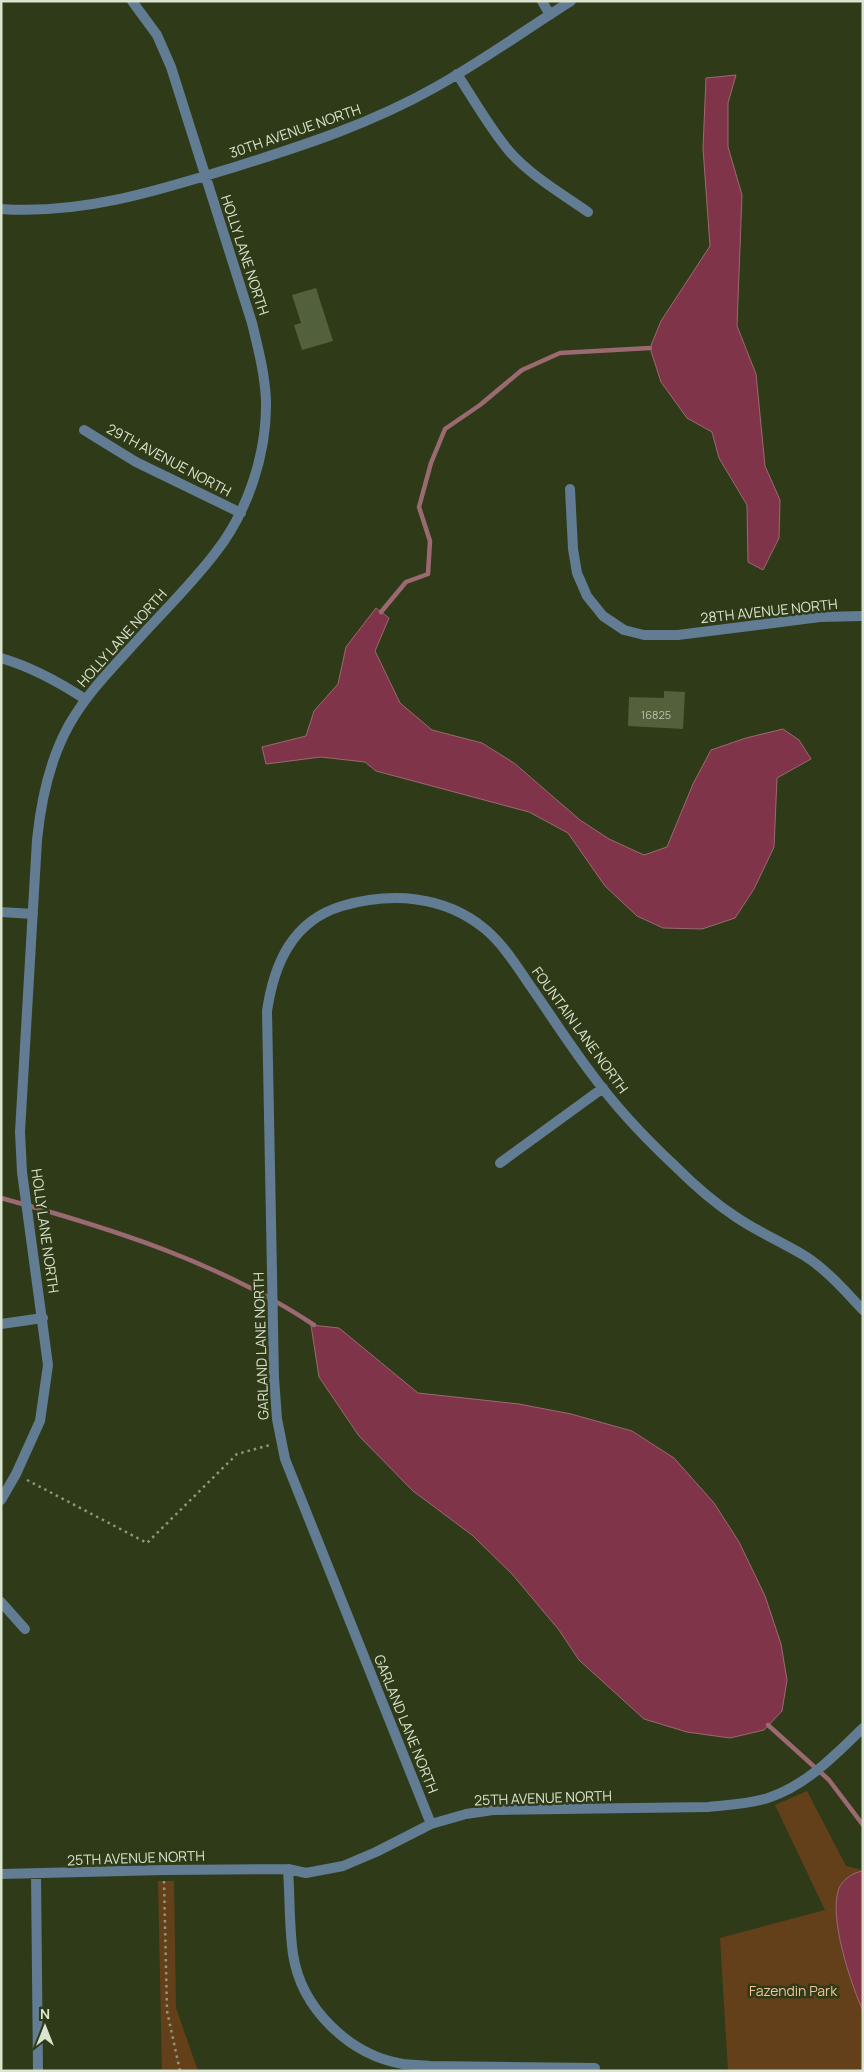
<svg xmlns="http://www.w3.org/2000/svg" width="864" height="2072" viewBox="0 0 864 2072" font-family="Manrope,sans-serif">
	<rect width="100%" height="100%" fill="#2f3b18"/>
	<!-- green -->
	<path fill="#63401a" d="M807,1791L846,1866L863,1870V2071H728L720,1938L825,1910L775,1805Z
		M158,1881H174L176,2008L198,2071H162Z"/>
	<!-- water -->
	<path fill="#803449" stroke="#9b6971" d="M736,75L728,103V147L742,195L737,326L756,374L765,466L780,500L779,538L763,570L748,562L747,505L719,458L712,432L687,418L661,382L650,348L661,321L710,246L703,148L706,78Z
		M376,608L389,618L375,651L400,703L432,730L482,743L514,763L580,820L609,839L644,855L667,847L693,784L711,750L746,738L783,729L799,740L811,759L777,778L774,847L754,889L735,918L702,929L663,928L637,916L605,886L568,833L529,812L376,771L365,762L321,757L266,764L262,747L306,736L314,711L338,684L346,647Z
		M311,1325L339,1328L418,1393L519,1404L571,1414L632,1431L674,1458L714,1503L739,1542L765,1596L781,1644L787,1680L782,1711L764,1730L730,1738L687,1732L644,1719L579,1660L559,1630L512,1574L472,1535L413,1491L359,1436L319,1377Z
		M863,1871V2011C851,1984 828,1917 839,1888C843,1879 854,1872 863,1871Z"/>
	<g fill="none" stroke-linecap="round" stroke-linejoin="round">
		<!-- stream -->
		<path stroke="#9b6971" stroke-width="4.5" d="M381,612L406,582L428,574L430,541L419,507L431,463L445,429L480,405L522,370L560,353L650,348
			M1,1198C110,1228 219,1262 314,1325
			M768,1725L829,1780L863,1825"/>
	</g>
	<!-- building -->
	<path fill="#52603c" d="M316,288L333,341L302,350L294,325L301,323L292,295Z
		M664,691L685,692L683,729L628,726L629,697L664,698Z"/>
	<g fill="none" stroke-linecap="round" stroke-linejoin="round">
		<!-- path -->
		<path stroke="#8d977c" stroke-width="2.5" stroke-dasharray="2.5 4" stroke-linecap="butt" d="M27,1480L147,1543L237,1454L270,1445
			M164,1881L167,2011L180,2071"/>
		<!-- street -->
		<path stroke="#617c93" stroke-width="10" d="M542,1L550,15
			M457,74C474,100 489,127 509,151C531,176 561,193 588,212
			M1,209C83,215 160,190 238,166C305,145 372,123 434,88C481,62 525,30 571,1
			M84,430L136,462L241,513
			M570,489L573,549L577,573L587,596L603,616L624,630L644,635H678L820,617L863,616
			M1,658C32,667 59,682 85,699
			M1,912L33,914
			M500,1163L603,1088
			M1,1324L43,1318
			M1,1500L16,1474L40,1421L48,1365L22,1172L20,1132L37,840C41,800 49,761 69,725C89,690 117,663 143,634C168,607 194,581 216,552C248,511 267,453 266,401C265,374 258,348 252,323L171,67L157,35L132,1
			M1,1602L25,1629
			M431,1824L285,1459L277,1419L274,1378L267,1011C274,964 292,921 342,906C391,892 444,895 485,929C503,944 516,965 529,984C550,1014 569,1044 591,1073C615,1106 645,1138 675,1166C694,1185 713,1202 736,1217C758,1232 782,1242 805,1256C827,1270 845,1291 863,1310
			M288,1869C290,1897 289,1926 293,1954C301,2008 349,2055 403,2064C412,2065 421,2065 430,2066L595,2068
			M1,1874L164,1870L288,1869L306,1873L343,1866L376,1852L431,1824L466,1814L493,1810L708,1807C728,1805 749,1804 768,1798C807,1785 835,1755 863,1728
			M36,1874L38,2071"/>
	</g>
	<g text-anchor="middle" stroke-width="5" stroke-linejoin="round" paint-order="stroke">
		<!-- number labels -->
		<g font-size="11" fill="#b9c3aa">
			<text x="656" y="719">16825</text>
		</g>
		<!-- street labels -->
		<g font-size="14" fill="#dbe4cf" stroke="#2f3b18">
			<text transform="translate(295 131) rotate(-19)" y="5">30TH AVENUE NORTH</text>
			<text transform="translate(245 255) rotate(72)" y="5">HOLLY LANE NORTH</text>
			<text transform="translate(169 460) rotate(28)" y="5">29TH AVENUE NORTH</text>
			<text transform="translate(769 611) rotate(-6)" y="5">28TH AVENUE NORTH</text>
			<text transform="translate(122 638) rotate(-48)" y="5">HOLLY LANE NORTH</text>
			<text transform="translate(580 1030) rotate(54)" y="5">FOUNTAIN LANE NORTH</text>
			<text transform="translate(45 1231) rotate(82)" y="5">HOLLY LANE NORTH</text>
			<text transform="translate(261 1346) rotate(-92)" y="5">GARLAND LANE NORTH</text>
			<text transform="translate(406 1724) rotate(68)" y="5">GARLAND LANE NORTH</text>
			<text transform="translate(543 1798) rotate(-2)" y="5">25TH AVENUE NORTH</text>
			<text transform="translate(136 1858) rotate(-2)" y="5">25TH AVENUE NORTH</text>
		</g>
		<!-- park labels -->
		<g font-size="14" fill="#f4c495" stroke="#2f3b18">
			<text x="793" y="1996">Fazendin Park</text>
		</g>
	</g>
	<!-- border -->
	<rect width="864" height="2072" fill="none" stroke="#dbe4cf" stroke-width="5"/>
	<!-- north arrow -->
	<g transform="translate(45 2027)" stroke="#2f3b18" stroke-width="4" paint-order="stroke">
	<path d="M0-4L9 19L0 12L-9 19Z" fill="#dbe4cf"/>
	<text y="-8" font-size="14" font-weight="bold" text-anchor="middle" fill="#dbe4cf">N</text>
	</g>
</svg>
